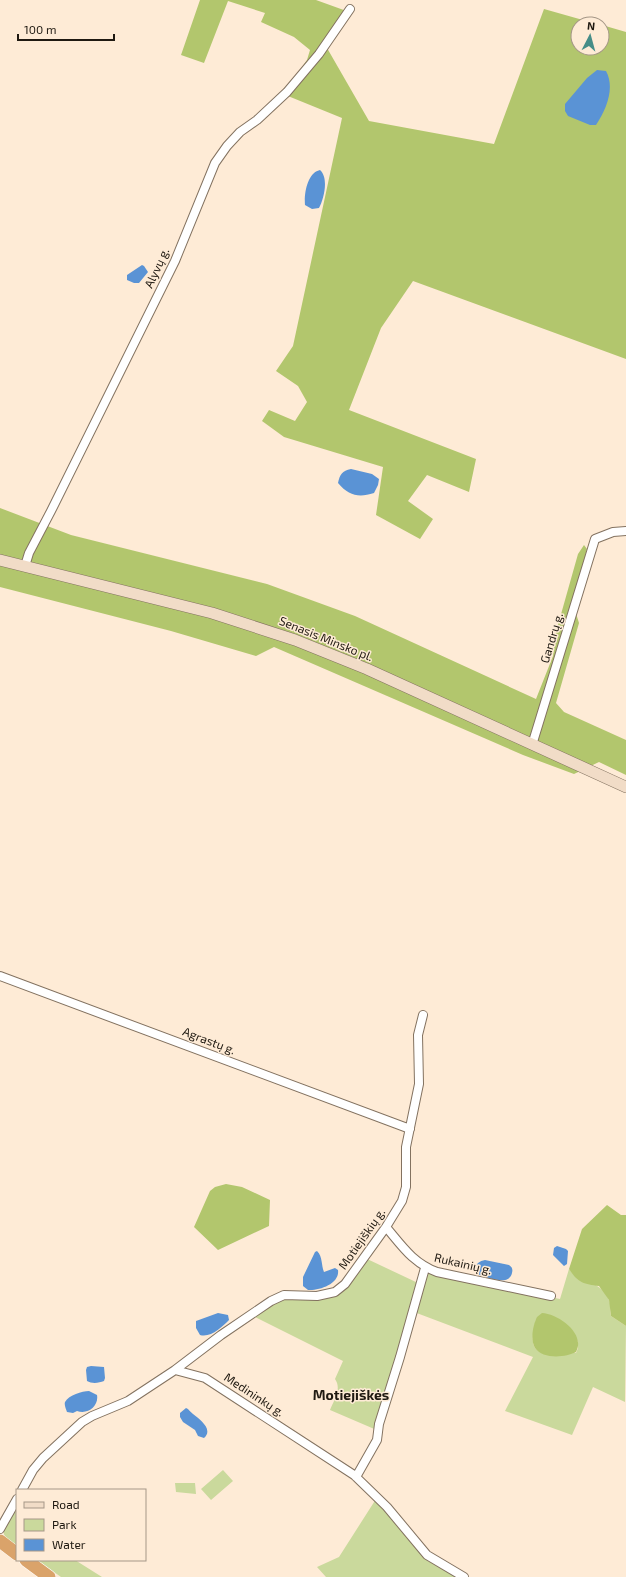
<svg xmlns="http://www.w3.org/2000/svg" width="626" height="1577" viewBox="0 0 626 1577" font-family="'Exo 2',sans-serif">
	<rect width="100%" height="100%" fill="#feebd6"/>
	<!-- green -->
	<path fill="#cad99c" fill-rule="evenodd" d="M365,1258L418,1283L379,1431L330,1410C334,1400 342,1389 335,1379L343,1361L253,1316L278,1300L330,1296Z
		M569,1269C580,1285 601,1279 609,1300C611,1304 610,1311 611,1316L626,1326L625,1402L593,1387L572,1435L505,1411L533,1357L414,1312L426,1272L560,1299ZM536,1320L578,1341V1348L576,1353C565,1353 538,1358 534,1346C531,1338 534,1328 536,1320Z
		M223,1470L233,1481L211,1500L201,1489Z
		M175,1483H195L196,1494L176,1492Z
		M376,1499L428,1561L457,1577H326L317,1567L339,1557Z
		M17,1506V1546C10,1541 2,1538 4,1529Z
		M37,1560H75L102,1577H61Z"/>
	<!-- forest -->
	<path fill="#b2c66d" d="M200,0H316L352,13L327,48L369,121L494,144L544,9L597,24H578V48H602V25L626,32V359L413,281L381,328L349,410L476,459L469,492L427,475L408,501L433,519L420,539L376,515L383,467L284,437L262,421L269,410L295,421L307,402L298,386L276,371L293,346L342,118L283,94L307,60L310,50L294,37L261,22L265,13L228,1L204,63L181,55Z
		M0,508L71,535L267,584L355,616L536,699L553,656L556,632L578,554L584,545L587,549L573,604L579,623L556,703L564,712L626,740V775L599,762L574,774L523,755L274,647L256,656L171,631L0,587Z
		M226,1184L242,1187L270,1200L269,1226L218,1250L194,1227L210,1191L215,1187Z
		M607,1205L621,1215H626V1326L611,1316L609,1300L599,1286C584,1284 578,1283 569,1269L582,1229Z
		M542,1313C559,1314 586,1334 576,1352C565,1358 542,1359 535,1348C530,1340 533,1325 537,1317Z"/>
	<!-- water -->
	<path fill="#5a93d5" d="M597,70L606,71C615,87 607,109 596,125H590L568,116L565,111V104L587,78Z
		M320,170C329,178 324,199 319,208L312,209L305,205C304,194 307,173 320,170Z
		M142,265L144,266L148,272L139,283H134L127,280V275Z
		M351,469L372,474L379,479L378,485L374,493C359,498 349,496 338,483C340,474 342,471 351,469Z
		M557,1246L566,1249L568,1251L567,1264L564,1266L553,1255L554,1248Z
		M317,1251C323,1257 321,1265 324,1272L335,1268L338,1270C340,1284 319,1291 308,1290L303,1286V1277L315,1252Z
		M485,1260L509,1265C512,1267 513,1269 512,1273C509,1287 486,1277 477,1274C472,1267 478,1261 485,1260Z
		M218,1313L228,1315L229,1320C222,1327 211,1338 200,1335L196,1328V1321Z
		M91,1366L104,1367L105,1378L104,1381C99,1383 92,1384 87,1381L86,1370L87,1367Z
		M89,1391L97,1395C99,1406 88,1415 77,1411L73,1413L67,1412C66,1409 64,1405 65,1402C69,1395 82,1391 89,1391Z
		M186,1408C189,1409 190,1412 193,1414C199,1419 214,1429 204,1438L198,1436L195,1430L183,1422L180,1417V1413Z"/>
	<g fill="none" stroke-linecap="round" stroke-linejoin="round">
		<!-- minor casing -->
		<g stroke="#837260" stroke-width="10">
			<path id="minor" d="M25,566L29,553L51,511L175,261L215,163L227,146L240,132L257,120L287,92L319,54L350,9
				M532,745L595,539L613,532L626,531
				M0,976L410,1129
				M386,1227C402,1246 413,1263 437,1272L551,1296
				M175,1370L221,1335L271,1301L284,1295L317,1296L335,1292L345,1284L386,1227L402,1201L406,1187V1147L419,1084L418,1035L423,1015
				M356,1477L377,1440L379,1424L400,1357L425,1268
				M22,1490L33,1470L43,1458L82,1422L92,1416L128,1401L175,1370L205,1378L354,1475L387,1507L427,1555L464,1577
				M0,1529L17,1499"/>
		</g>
		<!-- secondary casing -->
		<g stroke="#837260" stroke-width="12">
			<path id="secondary" d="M0,560L212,613L295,640L367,669L626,787"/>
		</g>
		<!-- trunk casing -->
		<g stroke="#fff" stroke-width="14">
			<path id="trunk" d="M0,1541L17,1554
				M26,1560L49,1577"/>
		</g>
		<!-- minor -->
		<use href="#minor" stroke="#fff" stroke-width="8"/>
		<!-- secondary -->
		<use href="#secondary" stroke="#f1dcc7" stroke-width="11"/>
		<!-- trunk -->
		<use href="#trunk" stroke="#daa36a" stroke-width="13"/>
	</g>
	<g text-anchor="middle" stroke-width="3" stroke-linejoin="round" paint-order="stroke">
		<!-- street labels -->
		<g font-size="12" fill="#1f1911" stroke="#feebd6">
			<text transform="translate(157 268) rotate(-65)" y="4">Alyvų g.</text>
			<text transform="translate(552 638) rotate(-73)" y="4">Gandrų g.</text>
			<text transform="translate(326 639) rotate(22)" y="4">Senasis Minsko pl.</text>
			<text transform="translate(209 1041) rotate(21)" y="4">Agrastų g.</text>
			<text transform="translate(362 1239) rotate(-55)" y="4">Motiejiškių g.</text>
			<text transform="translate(463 1264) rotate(13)" y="4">Rukainių g.</text>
			<text transform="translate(254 1395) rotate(33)" y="4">Medininkų g.</text>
		</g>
		<!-- quarter labels -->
		<g font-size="14" font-weight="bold" fill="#1f1911" stroke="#feebd6">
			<text x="351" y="1400">Motiejiškės</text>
		</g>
	</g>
	<!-- legend -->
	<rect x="16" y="1489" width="130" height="72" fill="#feebd6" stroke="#a59787"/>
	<rect x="24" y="1502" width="20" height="6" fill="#f1dcc7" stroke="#a59787"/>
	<text x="52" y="1509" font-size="12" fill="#1f1911">Road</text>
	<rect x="24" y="1519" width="20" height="12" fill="#cad99c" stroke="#a59787"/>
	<text x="52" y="1529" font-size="12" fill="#1f1911">Park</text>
	<rect x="24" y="1539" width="20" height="12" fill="#5a93d5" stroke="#a59787"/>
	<text x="52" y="1549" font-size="12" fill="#1f1911">Water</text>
	<!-- north arrow -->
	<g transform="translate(590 36) rotate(6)"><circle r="19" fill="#feebd6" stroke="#a59787"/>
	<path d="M0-3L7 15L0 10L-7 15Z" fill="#468d87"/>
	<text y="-6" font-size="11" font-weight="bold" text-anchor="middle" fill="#1f1911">N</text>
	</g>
	<!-- scale -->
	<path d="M18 34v6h96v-6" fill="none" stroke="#1f1911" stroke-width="2"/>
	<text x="24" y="34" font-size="12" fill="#1f1911" stroke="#feebd6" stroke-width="3" paint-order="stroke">100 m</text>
</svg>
